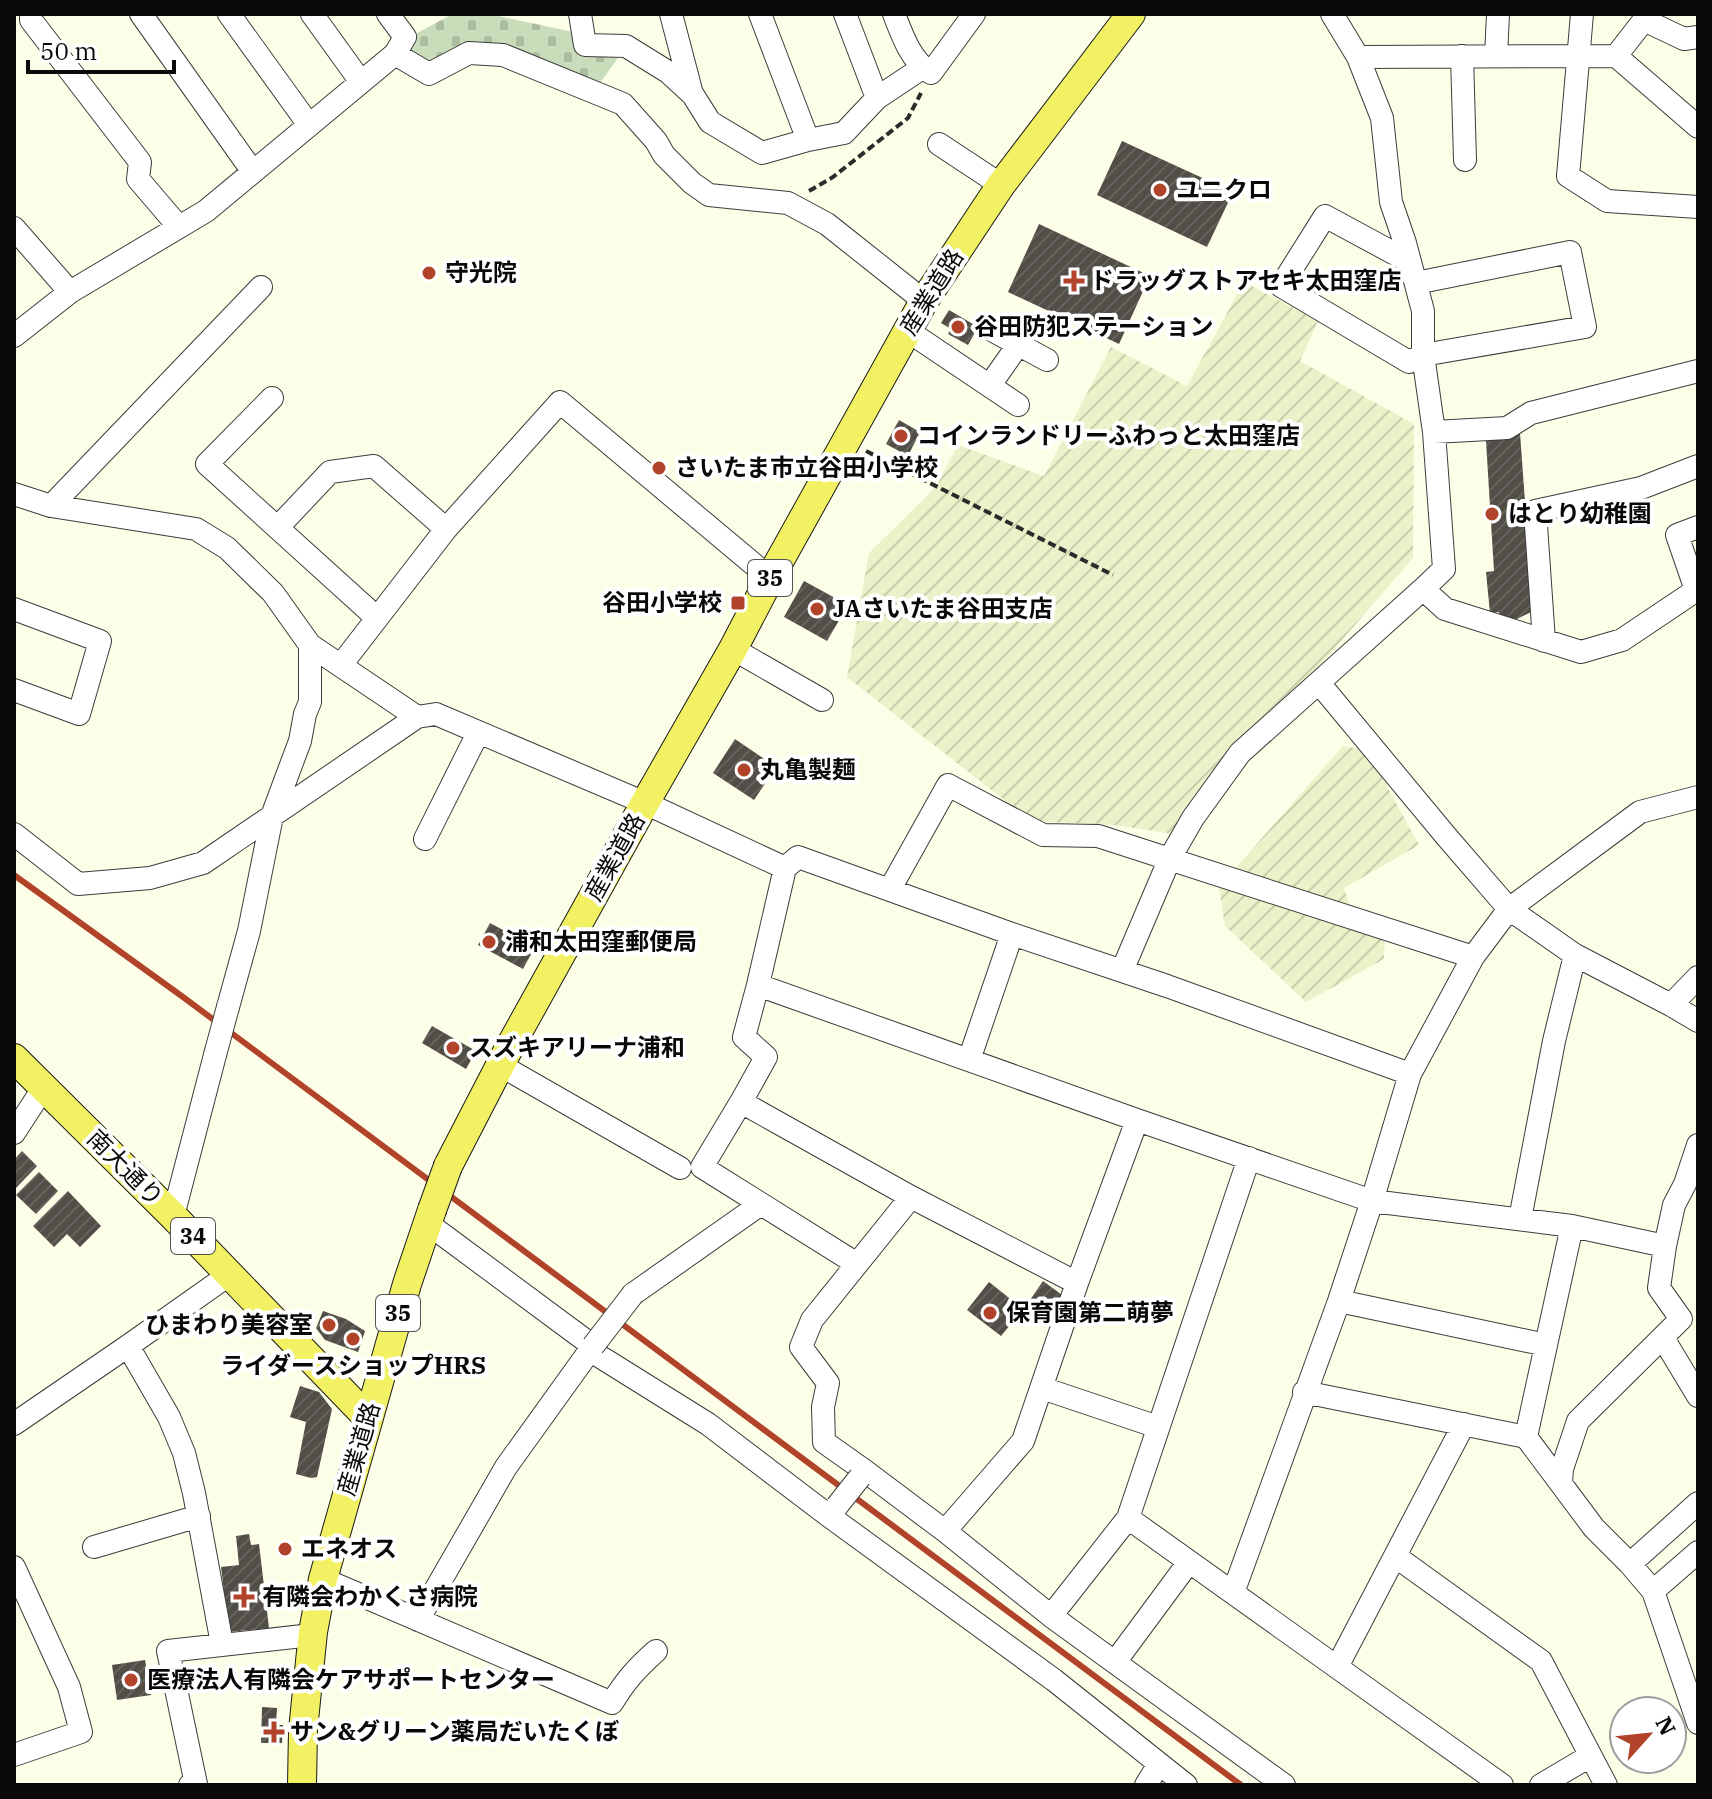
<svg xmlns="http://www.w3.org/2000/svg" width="1712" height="1799" viewBox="0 0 1712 1799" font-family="'IBM Plex Serif','Noto Sans JP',serif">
	<defs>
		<pattern id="farmland-furrows" width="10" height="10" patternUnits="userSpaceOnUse" patternTransform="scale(2)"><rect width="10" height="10" fill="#ecf1c9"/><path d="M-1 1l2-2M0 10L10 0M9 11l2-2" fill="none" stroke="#c9cdab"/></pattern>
		<pattern id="cemetery-stones" width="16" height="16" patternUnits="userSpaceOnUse" patternTransform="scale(2)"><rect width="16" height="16" fill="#caddbb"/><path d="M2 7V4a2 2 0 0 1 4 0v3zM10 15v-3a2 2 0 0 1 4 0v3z" fill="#acbc9f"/></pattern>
		<pattern id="building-hatch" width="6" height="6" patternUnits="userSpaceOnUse" patternTransform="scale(2)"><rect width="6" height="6" fill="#514d47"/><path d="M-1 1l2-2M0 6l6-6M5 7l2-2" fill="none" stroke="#65625d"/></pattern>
	</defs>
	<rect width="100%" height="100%" fill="#fdfee7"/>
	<!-- farmland -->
	<path fill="url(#farmland-furrows)" d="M1244,282L1318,321L1300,361L1414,424L1413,558L1322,663L1244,737L1173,834L1115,825L1031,821L847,677L869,553L936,487L958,445L1044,476L1111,347L1187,386Z
		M1343,746L1367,750L1419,845L1344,888L1353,916L1385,922L1384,959L1306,1002L1225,926L1219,887Z"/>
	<!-- cemetery -->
	<path fill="url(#cemetery-stones)" d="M465,14H489L573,32L577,50L618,58L597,87L506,50L429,65L405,49L417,33L449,16Z"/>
	<!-- building -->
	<path fill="url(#building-hatch)" d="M1122,141L1233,192L1207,247L1097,195Z
		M1039,224L1150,276L1119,344L1008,292Z
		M949,310L978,327L968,345L948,334L951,329L941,323Z
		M899,420L920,432L908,456L886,444Z
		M1520,433L1533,611L1511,622L1499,618V612L1490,613L1486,572L1494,571L1486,441Z
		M804,581L848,605L827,641L784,617Z
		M735,739L776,767L754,800L713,773Z
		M490,923L535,947L523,969L478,945Z
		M432,1026L476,1051L466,1069L422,1043Z
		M22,1151L37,1166L16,1188L14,1187V1160Z
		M39,1172L58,1191L36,1214L16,1195Z
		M68,1191L101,1226L80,1247L67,1234L54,1247L33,1226Z
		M1043,1281L1065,1297L1052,1316L1030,1300Z
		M989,1282L1023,1309L1001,1336L967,1310Z
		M323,1311L346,1319L365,1331L358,1352L325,1340L316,1328Z
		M300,1386L319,1392L332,1409L317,1477L311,1478L296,1474L306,1422L290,1417Z
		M249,1534L251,1545L259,1544L269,1628L229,1632L221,1567L239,1565L236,1536Z
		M145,1660L151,1695L117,1700L112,1665Z
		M262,1707L277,1708L276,1725H283L282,1743H261Z"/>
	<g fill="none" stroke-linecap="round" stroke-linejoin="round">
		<!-- minor casing -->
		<g stroke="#3c3c3c" stroke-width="24">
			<path id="minor" d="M31,14V20L140,162L138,179L179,227
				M141,14L253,172
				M229,14L309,125
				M312,14L361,82
				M580,14L585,45L626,46L668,72L693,95L710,122L762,153L808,140L844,133L877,98L922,68
				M671,14L692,94
				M760,14L808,140
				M845,14L877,98
				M894,14C902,35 911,61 931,73L974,14
				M1332,14L1358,57L1382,118L1391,202L1405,243L1423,311V355L1434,432L1444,569L1423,589L1445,609L1581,652L1622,640L1698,589
				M1582,14L1568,176L1607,201L1698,207
				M1644,20L1684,39L1698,37
				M395,54L429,74L469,53L503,55L623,104L656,141L664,155L692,183L709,195L788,203L827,224L924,301
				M1462,56L1465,160
				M1496,56L1498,14
				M1616,56L1698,127
				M1358,57L1616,56L1644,20L1646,14
				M939,144L1001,185
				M14,228L70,292
				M1410,262L1325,216L1281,286L1409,362L1423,355L1585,327L1570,252L1416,283
				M990,329L1047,360
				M908,331L1018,405
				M14,336L70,292L206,211L395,54L405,37L388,14
				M990,385L1018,345
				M272,398L207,464L377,618
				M1434,432L1507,428L1531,413L1698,371
				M14,494L51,506L196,529L227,548L273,593L310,645L417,717
				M51,506L261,287
				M278,527L330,472L374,466L446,529
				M1696,590L1677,535L1698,527
				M14,609L100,641L79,714L14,690
				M1544,641L1535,511L1641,488L1698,466
				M733,649L822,700
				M341,665L446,529L560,402L770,578
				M1319,683L1446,836L1509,909L1575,955L1671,1005L1698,1021
				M14,834L78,884L150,878L203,863L417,717L436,714L645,803L785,868L798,857L1012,934L1167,986L1410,1074
				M425,839L478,733
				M785,868L758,985L744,1037L766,1057L741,1102L702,1167L857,1264
				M890,889L948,785L1043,835L1098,836L1473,957
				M1122,971L1170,858L1193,818L1240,753L1423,589
				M758,985L1137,1120L1372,1201L1572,1226L1665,1246
				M1671,1005L1698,977
				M228,1007L249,931L272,816L300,741L305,714L310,702V645
				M969,1060L1012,934
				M500,1065L680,1168
				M741,1102L911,1197L1077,1283
				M14,1133L44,1087
				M1249,1158L1128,1518L1502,1785
				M173,1216L215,1055
				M1520,1219L1554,1041L1575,955
				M427,1223L593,1346L599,1356L708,1424L829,1516L1054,1680L1186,1785
				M1572,1226L1526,1437L1594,1528L1630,1564L1653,1591L1698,1723
				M633,1294L761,1204
				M1339,1301L1546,1345
				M1663,1338L1698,1396
				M128,1346L169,1417L184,1453L194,1493L222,1644
				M1042,1388L1158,1427
				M1304,1392L1526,1437
				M14,1424L128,1346L230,1274
				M865,1471L824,1442L823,1407L828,1383L801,1347L812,1320L911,1197
				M860,1477L865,1471L945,1531L1051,1616L1284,1785
				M1561,1483L1562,1469L1578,1421L1681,1319L1659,1288L1665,1246L1674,1205L1685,1184L1698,1145
				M945,1531L1023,1441L1077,1283L1137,1120
				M94,1547L199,1516
				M1395,1556L1541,1661L1606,1785
				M1630,1564L1698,1503
				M14,1567L69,1687L81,1732L14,1755
				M323,1579L612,1703C625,1681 637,1668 656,1651
				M1653,1591L1698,1552
				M1233,1593L1339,1301L1372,1201L1410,1074L1473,957L1509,909L1640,812L1698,797
				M1051,1616L1128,1518
				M418,1620L506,1467L593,1346
				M1115,1662L1189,1562
				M1337,1667L1464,1424
				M190,1785L196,1784L168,1651L312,1635
				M1146,1785L1159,1764
				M1541,1785L1590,1756"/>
		</g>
		<!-- major casing -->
		<g stroke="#1a1a1a" stroke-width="30">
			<path id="major" d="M14,1058L173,1216L368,1418
				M448,1166L508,1050L645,803L733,649L770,578L924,301L1001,185L1131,14
				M302,1785L303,1730L313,1632L323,1579L407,1284L432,1210"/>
		</g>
		<!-- path -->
		<path stroke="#2b2b2b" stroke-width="4" stroke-dasharray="8 4" stroke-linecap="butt" d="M809,191L833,177L908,118L921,93
			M866,451L1113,575"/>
		<!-- minor -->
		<use href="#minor" stroke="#fff" stroke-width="22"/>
		<!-- major -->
		<use href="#major" stroke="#f2f063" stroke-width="28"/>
		<!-- rail -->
		<path stroke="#b1432a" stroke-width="6" d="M14,875L183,997L1241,1785"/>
		<!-- minor-bridge casing -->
		<g stroke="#3c3c3c" stroke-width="24" stroke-linecap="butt">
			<path id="minor-bridge" d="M215,1055L228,1007
				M593,1346L633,1294
				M837,1506L860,1477"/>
		</g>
		<!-- major-bridge casing -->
		<g stroke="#1a1a1a" stroke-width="30" stroke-linecap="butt">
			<path id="major-bridge" d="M432,1210L448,1166"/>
		</g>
		<!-- minor-bridge -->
		<use href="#minor-bridge" stroke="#fff" stroke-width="22"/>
		<!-- major-bridge -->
		<use href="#major-bridge" stroke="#f2f063" stroke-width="28"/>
	</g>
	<!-- markers -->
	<g fill="#b1432a" stroke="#fff" stroke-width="3">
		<circle cx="1160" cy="190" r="8"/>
		<circle cx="429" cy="273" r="8"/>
		<path d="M1070 269h8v8h8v8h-8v8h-8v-8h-8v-8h8z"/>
		<circle cx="958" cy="327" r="8"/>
		<circle cx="901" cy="436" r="8"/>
		<circle cx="659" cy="468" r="8"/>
		<circle cx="1492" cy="514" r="8"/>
		<rect x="730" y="595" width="16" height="16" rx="4"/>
		<circle cx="817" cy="609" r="8"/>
		<circle cx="744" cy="770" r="8"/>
		<circle cx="489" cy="942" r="8"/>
		<circle cx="453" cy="1048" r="8"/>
		<circle cx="990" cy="1313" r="8"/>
		<circle cx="329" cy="1325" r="8"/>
		<circle cx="353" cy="1339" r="8"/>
		<circle cx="285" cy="1549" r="8"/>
		<path d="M240 1585h8v8h8v8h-8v8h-8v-8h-8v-8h8z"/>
		<circle cx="131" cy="1680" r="8"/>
		<path d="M270 1720h8v8h8v8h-8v8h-8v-8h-8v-8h8z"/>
	</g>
	<g text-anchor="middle" stroke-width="8" stroke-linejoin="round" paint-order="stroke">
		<!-- shield labels -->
		<g fill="#fff" stroke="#535353" stroke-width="2">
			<rect x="748" y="560" width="44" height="36" rx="6"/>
			<rect x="171" y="1218" width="44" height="36" rx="6"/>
			<rect x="376" y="1295" width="44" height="36" rx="6"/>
		</g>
		<g font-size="22" font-weight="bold" fill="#090909">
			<text x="770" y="586">35</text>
			<text x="193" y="1244">34</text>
			<text x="398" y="1321">35</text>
		</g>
		<!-- poi labels -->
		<g font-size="24" font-weight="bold" fill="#090909" stroke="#fff" text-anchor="start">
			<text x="1176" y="198">ユニクロ</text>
			<text x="445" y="281">守光院</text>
			<text x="1090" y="289">ドラッグストアセキ太田窪店</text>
			<text x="974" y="335">谷田防犯ステーション</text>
			<text x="917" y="444">コインランドリーふわっと太田窪店</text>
			<text x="675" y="476">さいたま市立谷田小学校</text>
			<text x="1508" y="522">はとり幼稚園</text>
			<text x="722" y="611" text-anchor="end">谷田小学校</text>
			<text x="833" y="617">JAさいたま谷田支店</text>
			<text x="760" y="778">丸亀製麺</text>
			<text x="505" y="950">浦和太田窪郵便局</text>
			<text x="469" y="1056">スズキアリーナ浦和</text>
			<text x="1006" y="1321">保育園第二萌夢</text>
			<text x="313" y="1333" text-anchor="end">ひまわり美容室</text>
			<text x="353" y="1374" text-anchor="middle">ライダースショップHRS</text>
			<text x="301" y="1557">エネオス</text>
			<text x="262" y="1605">有隣会わかくさ病院</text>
			<text x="147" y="1688">医療法人有隣会ケアサポートセンター</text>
			<text x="290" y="1740">サン&amp;グリーン薬局だいたくぼ</text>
		</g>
		<!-- street labels -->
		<g font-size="24" fill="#090909" stroke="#fff">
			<text transform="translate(932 292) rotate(-58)" y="8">産業道路</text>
			<text transform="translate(615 857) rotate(-61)" y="8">産業道路</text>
			<text transform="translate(125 1168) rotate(45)" y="8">南大通り</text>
			<text transform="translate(359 1449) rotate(-74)" y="8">産業道路</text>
		</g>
	</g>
	<!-- border -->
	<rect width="1712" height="1799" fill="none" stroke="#090909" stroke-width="32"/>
	<!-- north arrow -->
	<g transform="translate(1648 1735) rotate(63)"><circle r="38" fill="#ffffff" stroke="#9d9d9d" stroke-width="2"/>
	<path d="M0-6L14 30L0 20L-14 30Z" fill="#b1432a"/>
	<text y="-12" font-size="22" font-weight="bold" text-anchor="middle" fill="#090909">N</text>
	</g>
	<!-- scale -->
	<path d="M28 60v12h146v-12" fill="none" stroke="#090909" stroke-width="4"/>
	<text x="40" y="60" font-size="24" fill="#090909" stroke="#ffffff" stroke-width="6" paint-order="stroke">50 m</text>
</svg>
